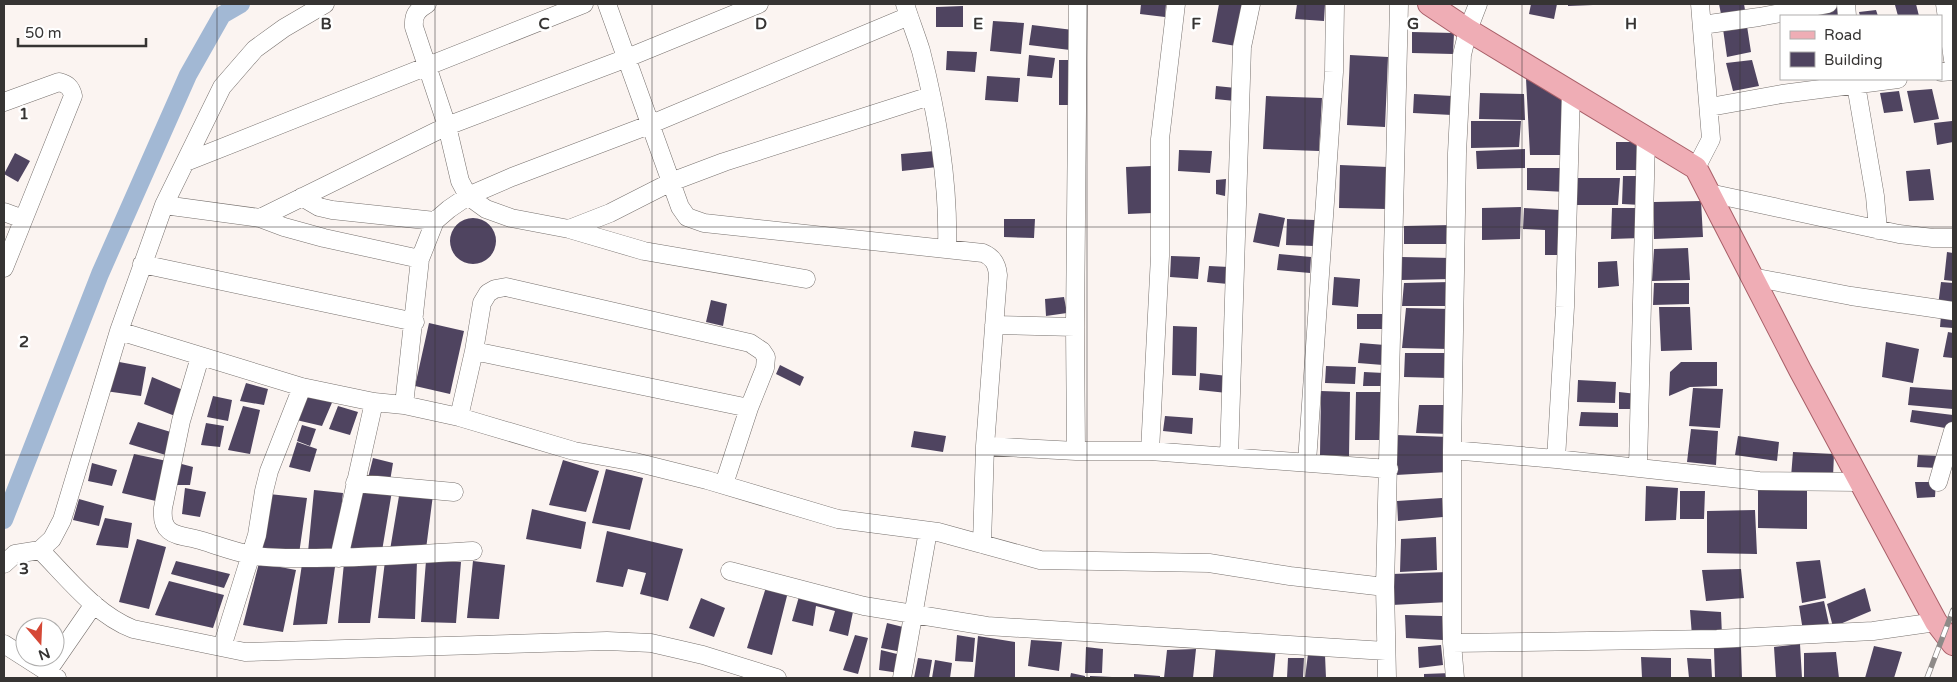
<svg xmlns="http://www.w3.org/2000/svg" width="1957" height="682" viewBox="0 0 1957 682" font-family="'Varela Round',sans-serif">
	<rect width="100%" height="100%" fill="#fbf4f1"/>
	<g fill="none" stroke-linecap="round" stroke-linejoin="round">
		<!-- canal -->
		<path stroke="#a2b8d4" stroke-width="18" d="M4,520L100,274L188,75L222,15L241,4"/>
	</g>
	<!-- building -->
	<path fill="#4f4460" d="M1141,4H1166L1165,17L1140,14Z
		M1219,4H1244L1236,46L1212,42Z
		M1297,4H1325L1324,21L1295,19Z
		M1531,4H1557L1554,19L1529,14Z
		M1568,4H1593V5L1568,6Z
		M1719,4H1744L1745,10L1721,14Z
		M1841,4L1843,16H1820L1819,8Z
		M1901,4H1916L1919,16H1898L1895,5Z
		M963,6V27H936V7Z
		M1876,10L1878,16H1860L1859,12Z
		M993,21L1024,23L1021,54L990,51Z
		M1032,25L1073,30L1070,50L1029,45Z
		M1747,26L1751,52L1727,57L1723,29Z
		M1412,32L1454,33L1453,54L1412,53Z
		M947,51L977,52L975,72L946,70Z
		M1029,55L1055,58L1052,78L1027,76Z
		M1350,55L1388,57L1385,127L1347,125Z
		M1059,60H1072L1071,105H1059Z
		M1752,60L1759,86L1733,91L1726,63Z
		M987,76L1020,78L1018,102L985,100Z
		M1526,79L1566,92L1567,155H1530Z
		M1216,86L1236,88L1235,101L1215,99Z
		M1932,89L1939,119L1914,123L1907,91Z
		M1899,91L1903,111L1884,113L1880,93Z
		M1480,93L1524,94L1525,120L1479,119Z
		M1414,94L1453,96L1452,115L1413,113Z
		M1266,96L1322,98L1319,151L1263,149Z
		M1471,121H1521L1519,147L1471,148Z
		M1952,121L1953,142L1937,145L1934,123Z
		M1616,142H1643L1642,170H1616Z
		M1525,149V168L1477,169L1476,151Z
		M1179,150L1212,151L1210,173L1178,171Z
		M935,151L937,167L902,171L901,154Z
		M15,153L30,161L18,182L4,174Z
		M1340,165L1388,167L1387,209L1339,208Z
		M1152,166L1153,213L1128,214L1126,167Z
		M1527,168H1565L1566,192L1527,190Z
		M1930,169L1934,200L1909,201L1906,171Z
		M1623,176H1641V205L1622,204Z
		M1575,178H1620L1618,205H1575Z
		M1226,179L1225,196L1216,194V180Z
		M1701,201L1703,237L1654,239V202Z
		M1521,207L1520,239L1482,240V208Z
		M1524,208L1560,210L1561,255H1545V230L1523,229Z
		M1612,208H1641V238L1611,239Z
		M1259,213L1285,218L1279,247L1253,242Z
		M450 241a23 23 0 1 1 46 0a23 23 0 1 1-46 0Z
		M1004,219H1035L1034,238L1004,237Z
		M1287,219L1315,220L1314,246L1286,245Z
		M1453,225L1452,244H1404V226Z
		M1688,248L1690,280L1652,281L1654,249Z
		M1947,252L1953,253V281L1944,280Z
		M1279,254L1311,257L1310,273L1277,270Z
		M1171,256L1200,257L1198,279L1170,277Z
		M1401,257L1452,258L1451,279L1401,280Z
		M1617,261L1619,286L1598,288V262Z
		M1209,266L1229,267L1228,284L1207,282Z
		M1334,277L1360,279L1358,307L1332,305Z
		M1451,282L1452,306H1402L1404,283Z
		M1941,282L1953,283V307L1938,306Z
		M1654,283H1689V304L1653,305Z
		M1064,297L1067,313L1046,316L1045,299Z
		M711,300L727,304L723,326L706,322Z
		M1659,307H1690L1692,350L1661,351Z
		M1406,308L1451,309L1449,349L1402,348Z
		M1357,314H1386V329H1357Z
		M1941,315L1953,316V328L1940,327Z
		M429,323L464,331L450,394L415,386Z
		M1173,326L1197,327L1196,376L1172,375Z
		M1948,332L1953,333V358L1943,357Z
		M1886,342L1919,349L1913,383L1882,377Z
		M1360,343L1385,345L1383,365L1358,363Z
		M1405,353H1447L1448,378L1404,377Z
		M114,361L146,367L141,396L105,391Z
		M1681,362H1717V386L1690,387L1669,396L1670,372Z
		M780,365L804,377L800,386L776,374Z
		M1326,366L1356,367L1355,384L1325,383Z
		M1364,372L1384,373L1383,386H1363Z
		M1200,373L1228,376L1227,393L1199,390Z
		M152,377L183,390L175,416L144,404Z
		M1578,380L1616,382L1615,403L1577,402Z
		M246,383L268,389L264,405L240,401Z
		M1910,387L1953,390V409L1908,405Z
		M1693,388L1723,389L1720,428L1689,426Z
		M1321,391L1350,392L1349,456L1320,455Z
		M304,392L334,398L322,426L292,419Z
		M1356,392H1382V440H1355Z
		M1619,392L1637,394V409H1619Z
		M213,396L232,400L228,421L207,417Z
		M1419,405H1450V434L1416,433Z
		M243,406L260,410L250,454L228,450Z
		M338,406L358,412L350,435L329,429Z
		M1912,410L1953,415L1951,429L1910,422Z
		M1581,412L1618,413V427L1579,426Z
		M1165,416L1193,418L1192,434L1163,431Z
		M138,422L174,433L169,456L129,444Z
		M206,423L224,426L220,447L201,445Z
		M302,425L316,429L310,446L297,441Z
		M1691,429L1718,431L1716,465L1687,462Z
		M914,431L946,436L943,452L911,447Z
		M1396,435L1449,437L1448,472L1396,475Z
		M1738,436L1779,442L1777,461L1735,455Z
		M297,442L317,449L310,472L289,467Z
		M1793,452L1834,454L1833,477H1791Z
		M134,454L167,461L160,502L122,493Z
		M1918,455L1939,456L1937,468L1917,467Z
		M373,458L393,463L390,481L368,478Z
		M563,460L599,471L586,512L549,505Z
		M92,463L117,470L112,486L88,481Z
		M178,463L193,467L190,485H173Z
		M606,469L643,478L630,530L592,523Z
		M1915,482H1936L1935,497L1917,498Z
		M1646,486L1678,488L1676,520L1645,521Z
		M358,487L392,491L382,551L345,553Z
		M185,488L206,492L200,517L182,514Z
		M1758,488L1807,491V529L1758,528Z
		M314,490L343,493L336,554L308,552Z
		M400,490L433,495L426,549L390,550Z
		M1680,491H1705L1704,519H1680Z
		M269,494L307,498L299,554L262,552Z
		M1442,498L1443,517L1398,521L1397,501Z
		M79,499L104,506L99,526L73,520Z
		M532,509L586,522L581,549L526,539Z
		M1755,510L1757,554L1707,553V511Z
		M105,518L132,523L128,548L96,545Z
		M607,531L683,549L668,601L640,594L646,573L628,569L623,587L596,582Z
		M1436,537L1437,570L1400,572L1401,539Z
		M137,539L166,547L149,609L119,602Z
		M1820,560L1826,598L1802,603L1796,562Z
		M176,561L230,574L224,588L171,574Z
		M385,561H417L415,619L378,618Z
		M426,561L461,562L456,623L421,622Z
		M473,561L505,565L499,619L467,618Z
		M259,563L296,570L283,632L243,625Z
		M344,563L377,564L370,623H338Z
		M302,564L335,567L327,624L293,625Z
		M1741,569L1744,598L1706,601L1702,570Z
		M1448,572L1449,602L1392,605V574Z
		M169,581L224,595L213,628L155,615Z
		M767,584L788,592L772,655L747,648Z
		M1865,588L1871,611L1833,627L1827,604Z
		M800,593L854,607L848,636L829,631L835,611L816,606L813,626L792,621Z
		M701,598L725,608L714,637L689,628Z
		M1824,601L1830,629L1803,631L1799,606Z
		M1690,610L1721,612L1722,636H1692Z
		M1405,615L1442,616L1443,640L1406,638Z
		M887,623L907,628L902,652L881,648Z
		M855,635L868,638L858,674L843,670Z
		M957,635L975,638L973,662L955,661Z
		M978,636L1015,642V678H974Z
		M1031,640L1062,642L1059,671L1028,666Z
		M1216,644L1276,648L1273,678L1213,677Z
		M1800,644L1802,678H1776L1774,647Z
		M1441,645L1443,665L1419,668L1418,647Z
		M1874,646L1902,652L1894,678H1865Z
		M1086,647L1103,649L1102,673H1085Z
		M1741,647L1742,678H1715L1714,648Z
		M1196,649L1193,678H1164L1167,650Z
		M881,650L901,655L899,673L879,670Z
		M1836,652L1839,678H1804V653Z
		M1308,654L1325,655L1326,678H1305Z
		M1641,657L1671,658V678H1642Z
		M918,658L932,660L929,678H914Z
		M1288,658H1304L1303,678H1287Z
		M1687,658L1711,659L1712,678H1689Z
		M935,660L952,663L950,678H932Z
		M1071,673L1085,676V678H1070Z
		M1451,673V678H1424V674Z
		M1134,674L1160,676V678H1134Z
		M1090,676L1112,677L1111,678H1090Z"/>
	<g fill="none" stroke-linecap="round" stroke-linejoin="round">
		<!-- minor casing -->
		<g stroke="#77716e" stroke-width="19">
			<path id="minor" d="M325,4L284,28L255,49L222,87L164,205L119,331L302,387L374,402L404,405L459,417L574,451L635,462L707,480L838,519L938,532L1040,560L1209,563L1290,576L1385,587L1387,678
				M427,4C417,10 413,15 414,27L447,126L460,181L468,196L486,209L511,218L569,229L644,251L806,279
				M607,4L680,207L687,217L704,223L983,253C993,257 997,264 998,275L985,446L982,544
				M905,4C910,20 916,35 921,51C937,113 949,185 947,249
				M1846,4L1847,16
				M1945,4L1953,60
				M1702,25L1759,17L1828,4
				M1941,72L1953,71
				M1855,79L1875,196L1878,230
				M4,102L59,82C67,84 71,87 73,96L4,268
				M1710,107L1782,94L1898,79
				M186,162L584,4
				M1696,168L1711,139L1700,4
				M1709,193L1899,234L1933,238H1953
				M302,197L319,207L332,210L435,221
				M164,205L260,218L284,227L324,238L420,259
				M4,212L23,219
				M260,218L447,126L627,58L759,4
				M569,229L610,213L671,182L724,162L930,96
				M142,264L415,322
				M1752,277L1851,296L1953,311
				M994,325L1075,327
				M474,351L749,408
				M200,357L181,421L163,508C160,539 182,534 203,541C219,546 235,552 251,555C272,559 295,558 316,558C369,558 421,554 473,551
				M404,405L420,259L435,221L449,209L468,196L512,177L649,125L909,16
				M459,417L474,351L482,303L488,293L495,289L506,287L750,343L762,351L766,357L765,368L749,408L724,484
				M985,446L1076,451H1150L1389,469
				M1452,450L1556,459L1759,481L1861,482
				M1076,451L1075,327L1078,4
				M1150,451L1160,256V139L1176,4
				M1229,457L1242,47L1251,4
				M1556,459L1565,307L1571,91
				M1307,462L1334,72L1335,4
				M1638,467L1646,137
				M1938,482L1953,431
				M355,483L454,492
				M40,550C68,578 95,614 133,629L245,652L607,641L651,643L703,655L777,678
				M339,558L374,402
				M4,564L15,554L40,550L52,539L62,520L119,331
				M730,571L864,606L987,626L1386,651
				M1385,587L1399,4
				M1452,643L1717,639L1873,631L1936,622
				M4,644L57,678
				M222,647L257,535L264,491L269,471L302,387
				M47,672L94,604
				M902,678L928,531
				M1455,678L1452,643V450L1457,153L1462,55L1468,30L1478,4"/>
		</g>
		<!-- major casing -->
		<g stroke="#a85f68" stroke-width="24">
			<path id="major" d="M1429,4L1468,30L1696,168L1800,370L1936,622L1953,644"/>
		</g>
		<!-- minor -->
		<use href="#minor" stroke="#fff" stroke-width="18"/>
		<!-- major -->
		<use href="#major" stroke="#efadb5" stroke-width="22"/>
		<!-- rail casing -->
		<g stroke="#8e8a88" stroke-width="5.5">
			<path id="rail" d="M1927,678L1953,610"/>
		</g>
		<!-- rail -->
		<use href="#rail" stroke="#fff" stroke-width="4" stroke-dasharray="11" stroke-linecap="butt"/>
	</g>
	<!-- grid -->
	<path fill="none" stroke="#363433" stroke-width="1" stroke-opacity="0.55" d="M217,4V678M435,4V678M652,4V678M870,4V678M1087,4V678M1305,4V678M1522,4V678M1740,4V678M4,227H1953M4,455H1953"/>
	<g font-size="16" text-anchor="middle" font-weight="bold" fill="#363433" stroke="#fff" stroke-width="5" stroke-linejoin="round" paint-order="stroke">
		<text x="326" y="29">B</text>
		<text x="544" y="29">C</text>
		<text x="761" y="29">D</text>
		<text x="978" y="29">E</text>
		<text x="1196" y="29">F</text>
		<text x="1413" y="29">G</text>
		<text x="1631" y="29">H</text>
		<text x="24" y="119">1</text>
		<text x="24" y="347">2</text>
		<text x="24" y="574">3</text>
	</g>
	<!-- border -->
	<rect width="1957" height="682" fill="none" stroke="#363433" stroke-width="10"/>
	<!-- legend -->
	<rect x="1780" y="15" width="162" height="65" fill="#ffffff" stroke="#afaead"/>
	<rect x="1790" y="31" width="25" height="8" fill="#efadb5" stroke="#afaead"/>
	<text x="1824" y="40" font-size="15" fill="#363433">Road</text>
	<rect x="1790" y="52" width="25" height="15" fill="#4f4460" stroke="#afaead"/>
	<text x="1824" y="65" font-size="15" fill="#363433">Building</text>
	<!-- north arrow -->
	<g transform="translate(40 642) rotate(161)"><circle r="24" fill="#ffffff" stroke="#afaead"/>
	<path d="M0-4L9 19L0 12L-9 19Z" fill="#d54836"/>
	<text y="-8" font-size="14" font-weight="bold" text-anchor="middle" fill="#363433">N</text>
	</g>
	<!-- scale -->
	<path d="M18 38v8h128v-8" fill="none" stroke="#363433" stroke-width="2.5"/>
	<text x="25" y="38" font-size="15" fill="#363433" stroke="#ffffff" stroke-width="4" paint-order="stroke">50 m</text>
</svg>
